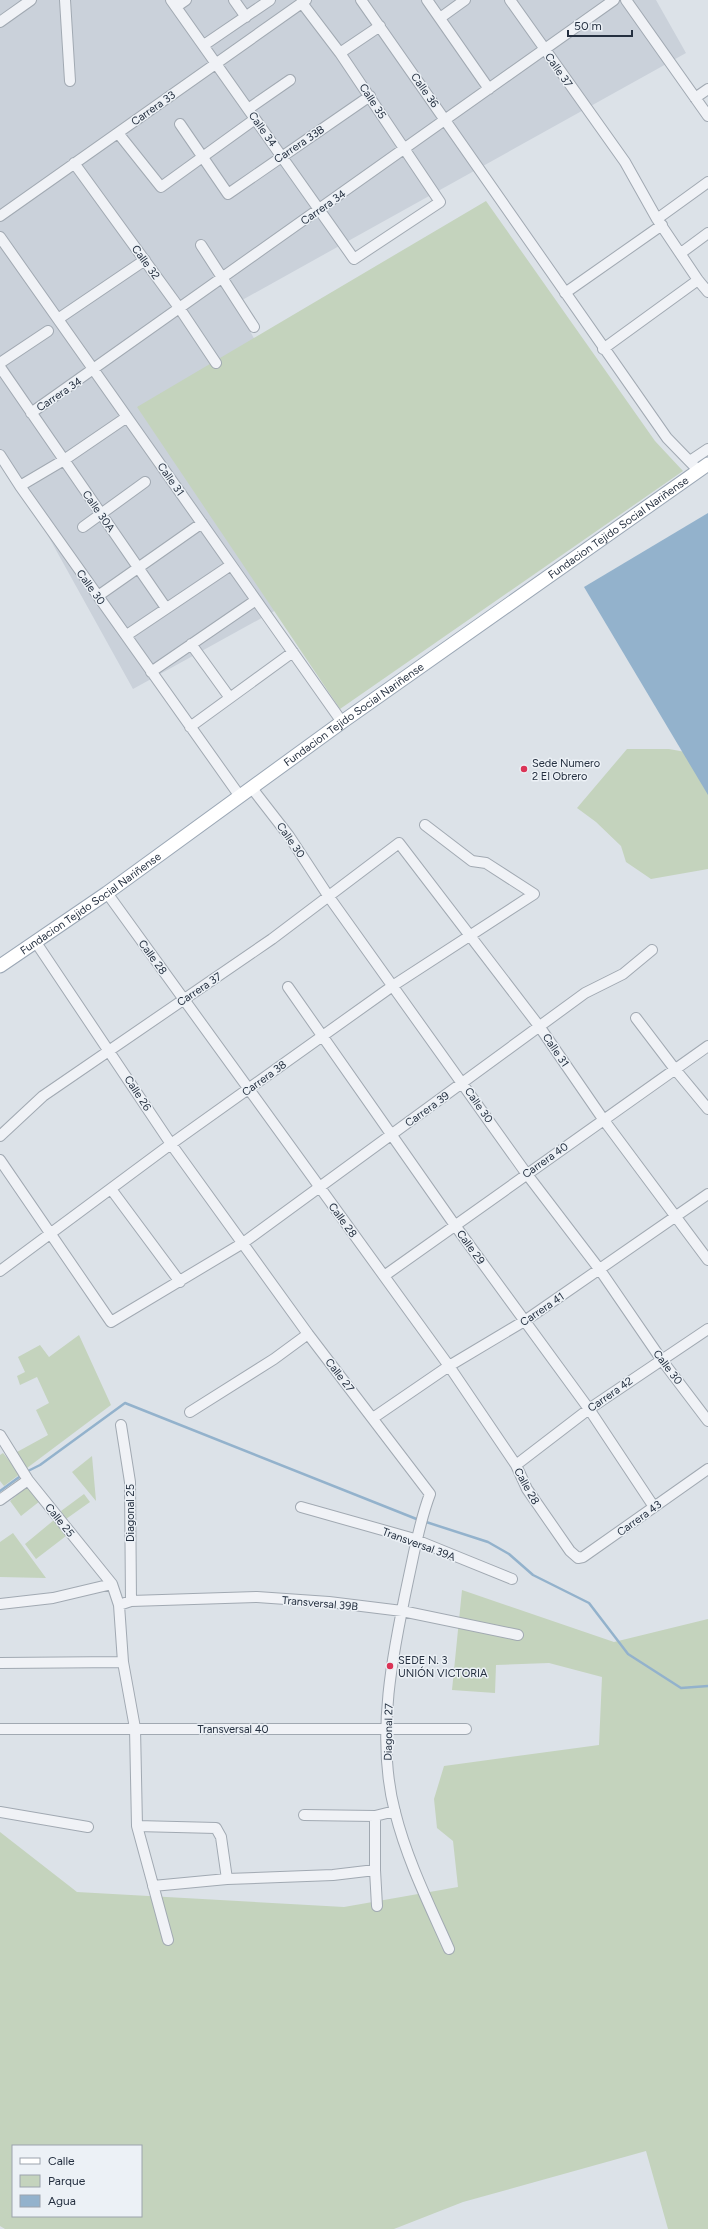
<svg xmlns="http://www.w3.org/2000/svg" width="708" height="2229" viewBox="0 0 708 2229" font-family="Figtree,sans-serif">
	<rect width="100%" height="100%" fill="#dce2e8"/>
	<!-- built -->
	<path fill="#cad1da" d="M0,0H656L686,53L235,304L374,556L133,689L0,449Z"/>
	<!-- green -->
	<path fill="#c4d3bd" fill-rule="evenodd" d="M486,201L655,441L683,471L340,709L137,407Z
		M627,749H669L691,753L708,787V869L651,879L626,862L621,846L596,822L577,808Z
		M79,1335L111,1405L27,1468L17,1452L48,1435L36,1410L49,1403L37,1377L20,1385L17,1376L25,1372L18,1357L40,1345L49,1357Z
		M3,1453L20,1474L4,1486L0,1481V1455Z
		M92,1456L96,1501L72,1472Z
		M28,1486L40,1501L21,1516L10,1501Z
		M84,1494L90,1502L66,1519L61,1511Z
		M54,1520L66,1536L36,1559L25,1544Z
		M13,1533L46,1578L0,1577V1542Z
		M462,1590L614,1642L708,1619V2229H668L646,2151L463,2202L394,2229H5L0,2226V1832L77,1892L344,1907L458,1887L453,1841L437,1828L434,1799L444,1766L599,1745L602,1677L549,1663L496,1665L495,1693L452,1690ZM13,2146H141V2216H13Z"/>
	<!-- water -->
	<path fill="#93b2cc" d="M708,513V795L584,587Z"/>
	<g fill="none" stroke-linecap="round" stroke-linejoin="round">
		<!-- stream -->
		<path stroke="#93b2cc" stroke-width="2.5" d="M26,1472L40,1465L125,1403L419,1520
			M0,1491L22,1475
			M423,1521L488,1542L509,1554L533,1575L589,1603L628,1654L681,1688L708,1686"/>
		<!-- minor casing -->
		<g stroke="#a1a9b2" stroke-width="12">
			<path id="minor" d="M65,0L70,81
				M171,0L354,259L440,202L340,53L302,3
				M234,0L246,17
				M361,0L667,438L699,471
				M427,0L489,89
				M510,0L625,162L657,219L698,280L708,292
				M626,0L708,116
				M176,7L186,0
				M440,18L465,0
				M0,22L31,0
				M204,45L270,0
				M340,53L380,26
				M695,98L708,89
				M248,109L290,80
				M180,124L228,194L370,96
				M118,133L161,187L255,119
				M74,163L180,309L216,363
				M0,216L306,0
				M657,219L708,182
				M0,237L342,722
				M201,245L254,327
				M681,253L708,233
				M565,293L662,225
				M58,319L145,260
				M603,349L698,280
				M0,363L48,331
				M0,367L166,608
				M31,413L614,0
				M0,455L20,486L239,795
				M690,461L708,449
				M20,486L64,460L127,417
				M83,527L145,482
				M98,596L202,523
				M127,635L231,565
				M191,644L230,698
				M151,672L256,600
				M190,727L293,652
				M251,787L289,836L329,897L526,1173L600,1270L661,1359L708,1421
				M107,893L449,1366L516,1465L527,1489L570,1551L578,1558L583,1557L708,1469
				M35,941L171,1144L308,1334L430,1494C420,1520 415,1548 409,1576C393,1651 375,1736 395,1812C407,1860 429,1904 449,1949
				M288,987L454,1224L589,1409L654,1507
				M636,1018L674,1068L708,1109
				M0,1136L43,1096L272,939L399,843L539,1026L603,1119L708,1260
				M0,1160L111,1322L243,1243L585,993L623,974L652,950
				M111,1189L180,1282
				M0,1271L171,1144L394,985L534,894L486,863L472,861L425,825
				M384,1276L708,1046
				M190,1412L274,1359L308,1334
				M373,1418L449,1366L526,1320L708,1194
				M121,1425L130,1482L131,1601
				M0,1435L28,1480L112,1584L119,1605L123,1662L135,1728L137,1826L168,1940
				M516,1465L589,1409L708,1329
				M0,1500L28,1480
				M301,1507L411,1538L512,1579
				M0,1604L53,1598L112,1584
				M119,1605L131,1601L257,1597L329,1602L402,1611L518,1635
				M0,1663L123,1662
				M0,1729H466
				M0,1812L88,1827
				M304,1815L375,1816L395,1811
				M375,1816V1870L377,1906
				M137,1826L216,1828L221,1837L227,1879
				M153,1886L227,1879L333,1875L375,1870"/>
		</g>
		<!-- major casing -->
		<g stroke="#9ba7b5" stroke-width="15">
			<g id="major">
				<path id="s1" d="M0,966L107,893L342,722L708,464"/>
			</g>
		</g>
		<!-- minor -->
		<use href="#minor" stroke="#f0f2f6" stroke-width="10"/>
		<!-- major -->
		<use href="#major" stroke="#fff" stroke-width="13"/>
	</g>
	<!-- markers -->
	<g fill="#db3356" stroke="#ecf1f6" stroke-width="1.5">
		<circle cx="524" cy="769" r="4"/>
		<circle cx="390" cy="1666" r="4"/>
	</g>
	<g text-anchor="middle" stroke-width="3" stroke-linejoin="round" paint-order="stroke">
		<!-- street labels -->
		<g font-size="11" fill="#253040" stroke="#ecf1f6">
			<text transform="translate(559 70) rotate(55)" y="4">Calle 37</text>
			<text transform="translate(425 90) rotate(55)" y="4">Calle 36</text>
			<text transform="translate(373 101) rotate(57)" y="4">Calle 35</text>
			<text transform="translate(153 108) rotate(-35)" y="4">Carrera 33</text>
			<text transform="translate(263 129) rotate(55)" y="4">Calle 34</text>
			<text transform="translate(299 144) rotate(-34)" y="4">Carrera 33B</text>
			<text transform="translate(323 207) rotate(-35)" y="4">Carrera 34</text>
			<text transform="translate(146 262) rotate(54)" y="4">Calle 32</text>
			<text transform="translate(59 394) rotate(-34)" y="4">Carrera 34</text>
			<text transform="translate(171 479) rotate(55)" y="4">Calle 31</text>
			<text transform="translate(99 511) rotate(55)" y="4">Calle 30A</text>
			<text dy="4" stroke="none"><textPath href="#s1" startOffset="758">Fundacion Tejido Social Nariñense</textPath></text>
			<text transform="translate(91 587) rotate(54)" y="4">Calle 30</text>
			<text dy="4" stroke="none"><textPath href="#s1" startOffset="434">Fundacion Tejido Social Nariñense</textPath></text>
			<text transform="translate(291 840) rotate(55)" y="4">Calle 30</text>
			<text dy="4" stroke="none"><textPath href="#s1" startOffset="110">Fundacion Tejido Social Nariñense</textPath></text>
			<text transform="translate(153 957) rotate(54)" y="4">Calle 28</text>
			<text transform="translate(199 989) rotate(-34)" y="4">Carrera 37</text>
			<text transform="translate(556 1050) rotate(56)" y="4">Calle 31</text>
			<text transform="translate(264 1078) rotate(-36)" y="4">Carrera 38</text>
			<text transform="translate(138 1093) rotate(57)" y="4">Calle 26</text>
			<text transform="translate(479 1105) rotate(55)" y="4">Calle 30</text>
			<text transform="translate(427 1109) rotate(-36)" y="4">Carrera 39</text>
			<text transform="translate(545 1160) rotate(-35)" y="4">Carrera 40</text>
			<text transform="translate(343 1220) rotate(54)" y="4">Calle 28</text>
			<text transform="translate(471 1247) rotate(54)" y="4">Calle 29</text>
			<text transform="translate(542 1309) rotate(-34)" y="4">Carrera 41</text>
			<text transform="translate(668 1367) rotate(53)" y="4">Calle 30</text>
			<text transform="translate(340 1375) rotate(52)" y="4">Calle 27</text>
			<text transform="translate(610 1394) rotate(-35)" y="4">Carrera 42</text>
			<text transform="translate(527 1486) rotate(61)" y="4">Calle 28</text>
			<text transform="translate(130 1513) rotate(-90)" y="4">Diagonal 25</text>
			<text transform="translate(639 1518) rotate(-36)" y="4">Carrera 43</text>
			<text transform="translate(60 1520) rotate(51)" y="4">Calle 25</text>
			<text transform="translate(419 1544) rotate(20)" y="4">Transversal 39A</text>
			<text transform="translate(320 1603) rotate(5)" y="4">Transversal 39B</text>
			<text x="233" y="1733">Transversal 40</text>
			<text transform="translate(388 1732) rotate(-89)" y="4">Diagonal 27</text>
		</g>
		<!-- poi labels -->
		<g font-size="11" fill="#253040" stroke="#ecf1f6" text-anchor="start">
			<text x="532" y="767">Sede Numero<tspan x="532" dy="13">2 El Obrero</tspan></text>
			<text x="398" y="1664">SEDE N. 3<tspan x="398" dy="13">UNIÓN VICTORIA</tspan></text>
		</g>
	</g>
	<!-- legend -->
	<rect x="12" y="2145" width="130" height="72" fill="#ecf1f6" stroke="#9ca4ad"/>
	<rect x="20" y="2158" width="20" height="6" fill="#ffffff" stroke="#9ca4ad"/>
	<text x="48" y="2165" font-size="12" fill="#253040">Calle</text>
	<rect x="20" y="2175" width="20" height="12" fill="#c4d3bd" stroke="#9ca4ad"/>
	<text x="48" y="2185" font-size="12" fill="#253040">Parque</text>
	<rect x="20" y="2195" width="20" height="12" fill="#93b2cc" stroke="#9ca4ad"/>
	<text x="48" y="2205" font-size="12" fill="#253040">Agua</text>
	<!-- scale -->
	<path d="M568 30v6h64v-6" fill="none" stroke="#253040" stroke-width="2"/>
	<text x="574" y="30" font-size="12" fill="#253040" stroke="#ecf1f6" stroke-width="3" paint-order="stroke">50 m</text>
</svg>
